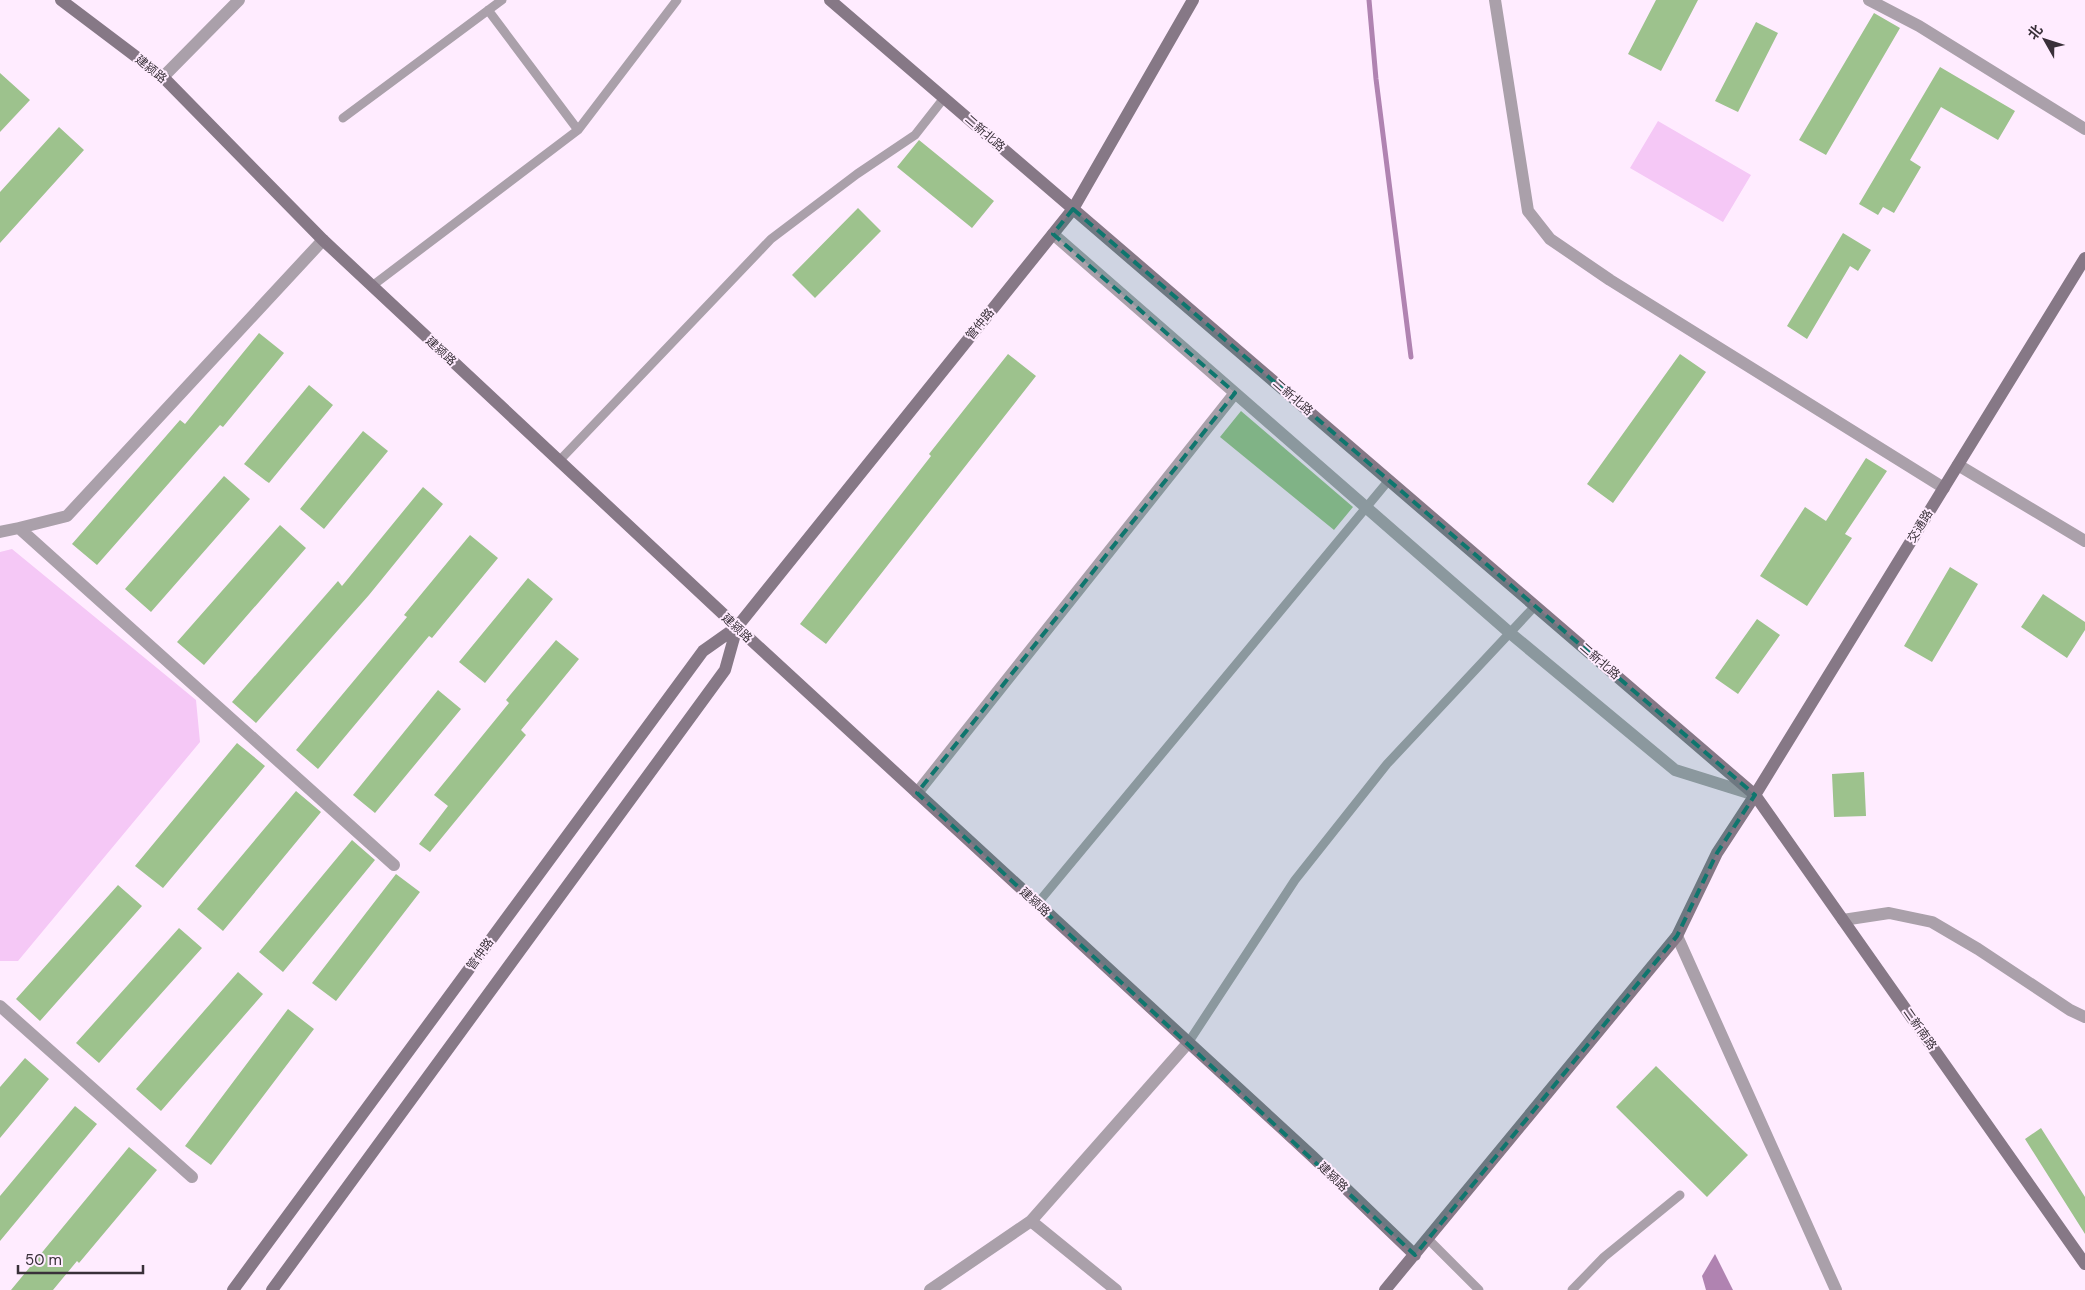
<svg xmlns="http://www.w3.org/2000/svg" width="2085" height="1290" viewBox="0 0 2085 1290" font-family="'DM Sans','Noto Sans SC',sans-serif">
	<rect width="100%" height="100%" fill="#ffecff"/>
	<!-- green -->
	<path fill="#f5c8f6" d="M1658,121L1751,175L1723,222L1630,168Z
		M12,549L196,700L200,742L18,961H0V552Z"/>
	<!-- water -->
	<path fill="#b083b1" d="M1715,1254L1733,1290H1706L1702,1276Z"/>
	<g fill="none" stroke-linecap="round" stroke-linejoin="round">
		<!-- stream -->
		<path stroke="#b083b1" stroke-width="5" d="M1369,0L1376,79L1411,357"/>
	</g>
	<!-- building -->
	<path fill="#9dc28d" d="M1656,0H1698L1661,71L1628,54Z
		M1874,13L1900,28L1826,155L1799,140Z
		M1756,22L1778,33L1738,112L1715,101Z
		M1940,67L2015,111L1998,140L1941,107L1910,160L1921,167L1894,213L1883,207L1878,215L1859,204Z
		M0,73L30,100L0,132Z
		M59,127L84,150L0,243V192Z
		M919,140L994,201L972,228L897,167Z
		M858,208L881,231L815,298L792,275Z
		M1843,233L1871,250L1858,271L1850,266L1807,339L1787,326Z
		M259,333L284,353L223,427L220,425L97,565L72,544L180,420L185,424Z
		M1008,354L1036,376L826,644L800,624L931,456L929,454Z
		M1680,354L1706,372L1613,503L1587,484Z
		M309,385L333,405L269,483L266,481L244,464Z
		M1241,411L1353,507L1334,530L1220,437Z
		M363,431L388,451L324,529L300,509Z
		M1866,458L1887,471L1845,534L1852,538L1807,606L1760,576L1805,507L1826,521Z
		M224,476L250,499L151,612L125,589Z
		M423,487L443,504L369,595L256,723L232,702L338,581L342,586Z
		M280,525L306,548L204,665L177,642Z
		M470,535L498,558L432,638L429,636L318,769L296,750L407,617L404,615Z
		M1950,567L1978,584L1932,662L1904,646Z
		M528,578L553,599L485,683L459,662Z
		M2043,594L2085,622V630L2067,658L2021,627Z
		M1757,619L1780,635L1738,694L1715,678Z
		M556,640L579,659L521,730L526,735L430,852L419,844L448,806L434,795L509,703L506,700Z
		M438,690L461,709L375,813L353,795Z
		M237,743L265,766L163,888L135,866Z
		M1864,772L1866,816L1834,817L1832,774Z
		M296,791L321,812L223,931L197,909Z
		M352,840L375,860L283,972L259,952Z
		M396,874L420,892L336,1001L312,983Z
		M118,885L142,906L40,1021L16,999Z
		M179,928L202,948L99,1063L76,1043Z
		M238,972L263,994L161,1111L136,1089Z
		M288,1009L314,1029L211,1165L185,1146Z
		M25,1058L49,1079L0,1138V1087Z
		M1656,1066L1748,1155L1707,1197L1616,1107Z
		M75,1106L97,1124L0,1241V1196Z
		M2041,1128L2085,1197V1234L2025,1139Z
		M129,1147L157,1170L79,1263L77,1261L53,1290H11Z"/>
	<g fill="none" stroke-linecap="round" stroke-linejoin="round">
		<!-- lane -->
		<path stroke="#aaa0aa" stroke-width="9" d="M488,10L578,130
			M343,118L502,0
			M372,286L578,130L677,0
			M559,461L771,239L857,174L915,135L944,98
			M1037,904L1389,480
			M1188,1043L1295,880L1387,764L1535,606
			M1428,1239L1479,1290
			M1572,1290L1604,1257L1680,1195"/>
		<!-- street -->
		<path stroke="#aaa0aa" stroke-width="12" d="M1495,0L1528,211L1550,239L1610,280L1944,488
			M1869,0L1919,26L2085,129
			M163,77L239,0
			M1053,234L1510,633L1675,770L1755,795
			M1958,465L2085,541
			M19,528L67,516L323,240
			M0,532L19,528L394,865
			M917,793L1235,393
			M1843,920L1889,913L1932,922L1978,949L2070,1010L2085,1017
			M1677,936L1836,1290
			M0,1006L192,1177
			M1031,1221L1116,1290
			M930,1290L1031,1221L1188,1043"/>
		<!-- secondary -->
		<path stroke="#867886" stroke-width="12" d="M61,0L163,77L323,240L737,627L1313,1157L1415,1255
			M830,0L1755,795L2085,1264
			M737,627L1073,209L1193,0
			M233,1290L703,651L737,627L725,670L272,1290
			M1385,1290L1677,936L1717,853L1755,795L2085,258"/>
	</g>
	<!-- marked area -->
	<path fill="#0f766e" fill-opacity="0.2" stroke="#0f766e" stroke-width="4" stroke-dasharray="10 6" stroke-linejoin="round" d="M1073,209L1755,795L1717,853L1677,936L1415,1255L917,793L1235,393L1053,234Z"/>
	<g text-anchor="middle" stroke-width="4" stroke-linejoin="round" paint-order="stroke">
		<!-- street labels -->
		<g font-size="12" fill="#393039" stroke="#ffecff">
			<text transform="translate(151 69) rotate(39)" y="4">建颍路</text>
			<text transform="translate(985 133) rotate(41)" y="4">二新北路</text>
			<text transform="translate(980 324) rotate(-51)" y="4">管仲路</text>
			<text transform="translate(441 351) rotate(43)" y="4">建颍路</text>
			<text transform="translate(1293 397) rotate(41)" y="4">二新北路</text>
			<text transform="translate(1920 526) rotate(-58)" y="4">交通路</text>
			<text transform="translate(737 628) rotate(43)" y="4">建颍路</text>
			<text transform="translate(1600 661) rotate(41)" y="4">二新北路</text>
			<text transform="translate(1035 902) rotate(43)" y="4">建颍路</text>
			<text transform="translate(480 954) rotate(-54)" y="4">管仲路</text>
			<text transform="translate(1920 1029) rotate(55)" y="4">二新南路</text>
			<text transform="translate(1333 1177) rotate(44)" y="4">建颍路</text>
		</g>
	</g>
	<!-- north arrow -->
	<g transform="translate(2045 40) rotate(309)" stroke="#ffecff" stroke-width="4" paint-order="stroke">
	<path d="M0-4L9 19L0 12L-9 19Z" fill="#393039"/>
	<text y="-8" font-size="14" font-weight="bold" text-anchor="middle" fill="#393039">北</text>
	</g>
	<!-- scale -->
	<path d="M18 1265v8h125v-8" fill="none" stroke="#393039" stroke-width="2.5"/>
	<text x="25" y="1265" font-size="15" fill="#393039" stroke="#ffecff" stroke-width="4" paint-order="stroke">50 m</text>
</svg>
